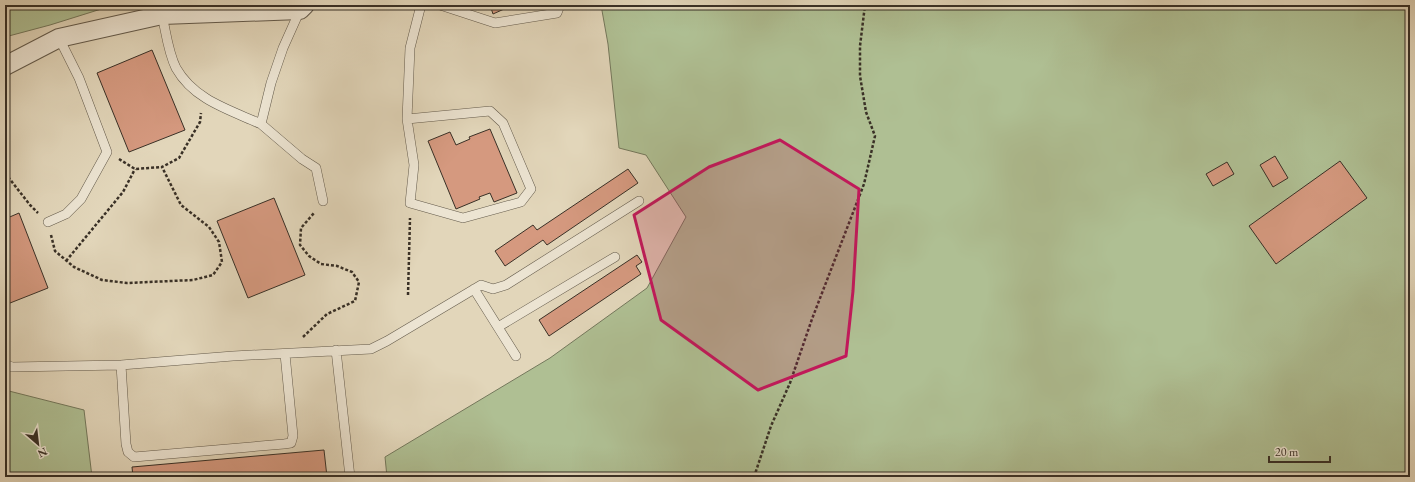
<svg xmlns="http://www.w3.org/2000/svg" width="1415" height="482" viewBox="0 0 1415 482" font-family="'EB Garamond',serif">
	<rect width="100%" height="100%" fill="#e2d6ba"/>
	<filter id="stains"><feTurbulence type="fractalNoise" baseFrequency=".005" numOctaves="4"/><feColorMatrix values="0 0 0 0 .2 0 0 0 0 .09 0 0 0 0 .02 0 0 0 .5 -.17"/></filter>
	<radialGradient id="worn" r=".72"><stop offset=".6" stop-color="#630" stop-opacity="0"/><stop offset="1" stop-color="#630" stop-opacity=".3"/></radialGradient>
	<!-- green -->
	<path fill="#afbf93" stroke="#74785c" d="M5,5H114L50,25L5,37Z
		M601,5H1410V477H387L385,457L550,358L647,288L686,217L646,155L619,148L608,44Z
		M5,390L84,410L92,477H5Z"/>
	<!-- building -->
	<path fill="#d5997f" stroke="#393026" d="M490,5H513L493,14Z
		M152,50L185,130L129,152L97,73Z
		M490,129L517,193L494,202L490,193L479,197L480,199L456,209L428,141L450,132L456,145L470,139L469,137Z
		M1275,156L1288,178L1273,187L1260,165Z
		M1340,161L1367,198L1276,264L1249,226Z
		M1227,162L1234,174L1213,186L1206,174Z
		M628,169L638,183L547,245L543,240L505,266L495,251L533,225L537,230Z
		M274,198L305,275L248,298L217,221Z
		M19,213L48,288L5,305V219Z
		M637,255L642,262L636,266L641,274L549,336L539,320Z
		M324,450L327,477H133L132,467Z"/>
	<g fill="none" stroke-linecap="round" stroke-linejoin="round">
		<!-- lane casing -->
		<g stroke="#635a4b" stroke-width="10">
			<path id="lane" d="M440,5L495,23L557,13L560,5
				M162,15C166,32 168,52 176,68C194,100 230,110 261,124L271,83L283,48L300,10
				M407,119L490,111L503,123L531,189L521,202L463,218L410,203L414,165L407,119L410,48L421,5
				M261,124L302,159L316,168L323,201
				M48,222L66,214L81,199L107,152L79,78L59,38
				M474,289L516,356
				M498,327L615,257
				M336,350L350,477
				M5,364L12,367L121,365L233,356L371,349L387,341L481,285L493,289L506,285L639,201
				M121,365L126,444L128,452L134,457L284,444L291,443L293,436L285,354"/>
		</g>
		<!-- street casing -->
		<g stroke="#635a4b" stroke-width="20">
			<path id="street" d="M5,66L59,38L162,15L300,10L305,5"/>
		</g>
		<!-- path -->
		<path stroke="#393026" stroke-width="2.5" stroke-dasharray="3 2" stroke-linecap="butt" d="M119,159L135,169L162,167
			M5,173L30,205L38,213
			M51,235L55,251L74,267L102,280L127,283L193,280L213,275L222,262L219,242L209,227L181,205L162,167L179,158L200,122L201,113
			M66,261L123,192L135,169
			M408,295L410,218
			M303,337L327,314L355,301L359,282L352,272L337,266L321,264L309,256L300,245L301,228L314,213
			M754,477L771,426L790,383L812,319L864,184L875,136L866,112L860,76V46L865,5"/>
		<!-- lane -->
		<use href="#lane" stroke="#ece4d2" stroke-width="9"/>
		<!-- street -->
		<use href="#street" stroke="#ece4d2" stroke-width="18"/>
	</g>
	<!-- marked area -->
	<path fill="#c2185b" fill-opacity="0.2" stroke="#c2185b" stroke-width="3" stroke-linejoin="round" d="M780,140L859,189L853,291L846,356L758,390L661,320L634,215L709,167Z"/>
	<!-- margin -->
	<rect width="1415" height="482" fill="none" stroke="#e2d6ba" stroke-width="20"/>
	<rect x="6" y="6" width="1403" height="470" fill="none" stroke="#393026" stroke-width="2"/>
	<rect x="10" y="10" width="1395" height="462" fill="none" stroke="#393026"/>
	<!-- north arrow -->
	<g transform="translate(38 444) rotate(152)" stroke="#ece4d2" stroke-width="3" paint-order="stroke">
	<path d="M0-3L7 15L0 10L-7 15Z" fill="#393026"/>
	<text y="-6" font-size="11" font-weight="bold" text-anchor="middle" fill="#393026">N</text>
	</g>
	<!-- scale -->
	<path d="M1269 456v6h61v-6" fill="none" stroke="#393026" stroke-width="2"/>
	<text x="1275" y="456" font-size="12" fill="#393026" stroke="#ece4d2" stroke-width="3" paint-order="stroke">20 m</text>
	<rect width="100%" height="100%" filter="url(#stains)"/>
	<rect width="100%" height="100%" fill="url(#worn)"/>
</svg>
